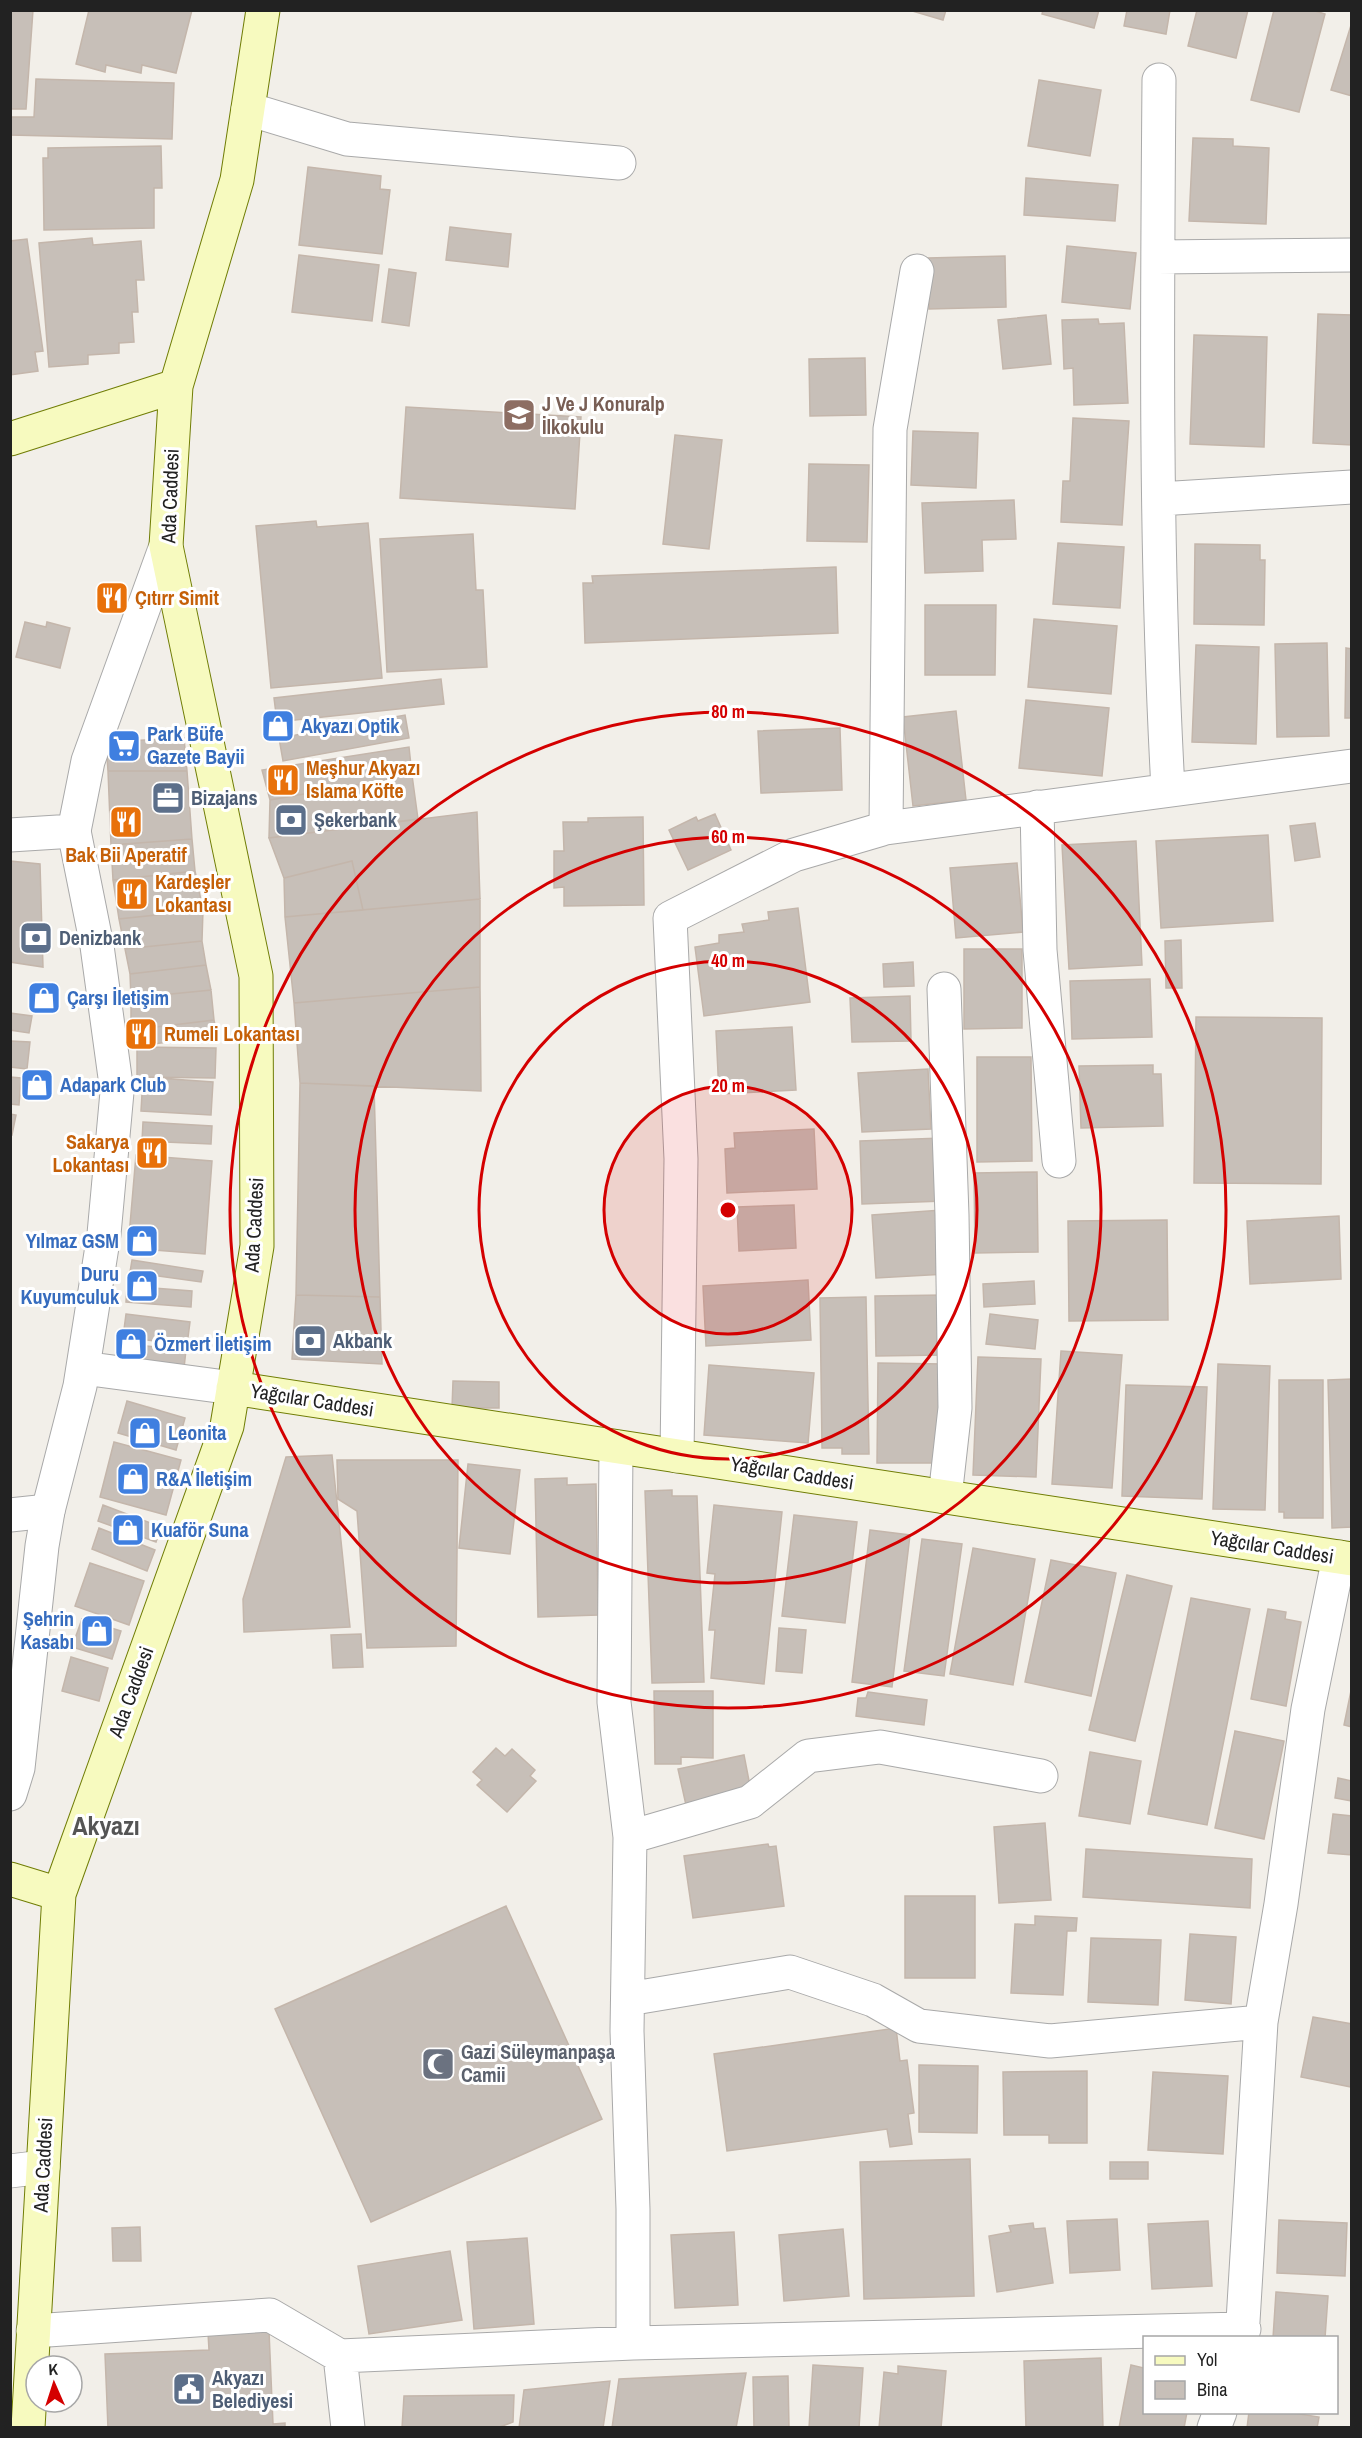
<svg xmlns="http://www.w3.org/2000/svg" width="1362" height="2438" viewBox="0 0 1362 2438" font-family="'Archivo Narrow',sans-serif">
	<rect width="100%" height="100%" fill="#f2efe9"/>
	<!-- building -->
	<path fill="#c7bfb8" stroke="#c4b6ab" stroke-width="1.5" d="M10,10H33L26,109H10Z
		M89,10H192L176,73L142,65L141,73L106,65L105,72L76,64Z
		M909,10H946L943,20Z
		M1043,10H1099L1094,28L1042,14Z
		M1127,10H1170L1166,34L1124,26Z
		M1197,10H1248L1236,58L1188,46Z
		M1274,10H1312L1325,14L1299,112L1251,100Z
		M1352,22V96L1331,90Z
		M36,79L174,83L172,139L10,135V117H34Z
		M1039,80L1101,90L1090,156L1028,146Z
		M1193,138L1233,139V146L1269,148L1266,224L1189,221Z
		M161,146L162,188H154V228L44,230L43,158H48V148Z
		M308,167L381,176L380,189L390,190L382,254L299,245Z
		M1026,178L1118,185L1115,221L1024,215Z
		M450,227L511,234L508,267L446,260Z
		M92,238L93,245L141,241L144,280H136L138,312H132L134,342L119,343V353L88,355V364L49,367L39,243Z
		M27,239L43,351L35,352L38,371L10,375V241Z
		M1067,246L1136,253L1130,309L1062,302Z
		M299,255L379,265L372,321L292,312Z
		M1005,256L1006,307L929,309L928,258Z
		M389,269L416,273L409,326L382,322Z
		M1318,314L1352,315V445L1313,443Z
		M1046,315L1051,364L1003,369L998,320Z
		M1098,319L1099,324L1124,323L1128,403L1074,405L1073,368L1064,369L1062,320Z
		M1194,335L1267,337L1264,447L1190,444Z
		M865,358L866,415L810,416L809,359Z
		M406,407L581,417L575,509L400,498Z
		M1073,418L1129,421L1122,525L1061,522L1063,481H1070Z
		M913,431L978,433L976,488L911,485Z
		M675,435L722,440L709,549L663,544Z
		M809,464L869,465L867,542L807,541Z
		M1014,500L1016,539L982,540L983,571L925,573L922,503Z
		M316,521L317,527L368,523L382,678L271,688L256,526Z
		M473,534L476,590H483L487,667L387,672L380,539Z
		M1058,543L1124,547L1120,608L1053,604Z
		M1195,544L1260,545V560H1265L1264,625L1194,624Z
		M836,567L838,633L585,643L583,583H593L592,576Z
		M925,605H996L995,675H925Z
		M1034,619L1117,626L1111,694L1028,687Z
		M25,622L46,627L47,622L70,628L60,668L16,657Z
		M1327,643L1329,736L1277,737L1275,644Z
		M1196,645L1259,647L1256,744L1192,742Z
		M1346,648L1352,649V718H1345Z
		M441,679L444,704L277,722L274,698Z
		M1026,700L1109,708L1102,776L1019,768Z
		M956,711L966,800L913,806L903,717Z
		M405,715L409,738L283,761L279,738Z
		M840,728L842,790L761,793L758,731Z
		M184,738L187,771H108L106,742Z
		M409,747L412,775L270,800L262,770Z
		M108,771H187L192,839L111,845Z
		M412,775L418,819L269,838L270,800Z
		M477,812L480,899L363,910L352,861L284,878L269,838Z
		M715,814L731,850L688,870L669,830L696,817L698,821Z
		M643,817L644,905L564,906V887L554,888V851H564L563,822H588V818Z
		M1315,823L1320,857L1295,861L1290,826Z
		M1268,835L1273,921L1161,928L1156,841Z
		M192,839L195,871L113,880L111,845Z
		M1136,841L1142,965L1069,969L1062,845Z
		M10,861L40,864L43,967L10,962Z
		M352,861L363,910L285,917L284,878Z
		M1017,863L1023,932L956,938L950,868Z
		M195,871L203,910L119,919L113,880Z
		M480,899V987L294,1003L285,917Z
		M798,908L810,1002L704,1016L695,947L719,943V935L744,932L742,924L769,920L768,912Z
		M203,910L202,941L125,949L119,919Z
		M1181,940L1182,988H1166L1165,941Z
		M202,941L206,965L130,974L125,949Z
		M964,949H1022V1028L964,1029Z
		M913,962L914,986L884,987L883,964Z
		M206,965L211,990L131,998L130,974Z
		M1150,979L1152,1037L1072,1039L1070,981Z
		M480,987L481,1091L300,1083L294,1003Z
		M211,990L214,1020L131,1030V998Z
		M910,996L911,1041L852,1042L850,998Z
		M10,1013L32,1016L29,1033L10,1030Z
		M1196,1017L1322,1018L1321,1184L1194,1183Z
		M214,1020L217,1036L129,1047L131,1030Z
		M792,1027L796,1090L719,1094L716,1031Z
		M10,1041L30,1042L27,1069L10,1067Z
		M137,1047L216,1048L215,1078L137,1077Z
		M977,1057H1031L1032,1161L977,1162Z
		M1153,1065V1074H1161L1163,1126L1081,1128L1079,1066Z
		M928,1069L931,1129L862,1132L858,1073Z
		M10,1077L21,1078L19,1105L10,1104Z
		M143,1077L213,1082L211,1115L141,1111Z
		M300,1083L374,1086L380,1297L296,1295Z
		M10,1114L16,1115L12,1135L10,1134Z
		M143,1122L212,1126L211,1144L142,1141Z
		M814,1129L817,1189L727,1193L725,1149L735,1148L734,1133Z
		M942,1138L944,1201L862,1204L860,1141Z
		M136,1155L212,1161L205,1254L128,1248Z
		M1037,1172L1038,1252L975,1253L974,1173Z
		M794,1205L796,1248L739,1251L737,1207Z
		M942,1210L946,1274L876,1278L872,1215Z
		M1339,1216L1341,1279L1250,1284L1247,1221Z
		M1167,1220L1168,1320L1069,1321L1068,1221Z
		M132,1260L203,1271L201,1282L130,1272Z
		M808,1280L811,1340L706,1346L703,1286Z
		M1034,1281L1035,1304L984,1307L983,1284Z
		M127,1286L192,1291L191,1307L126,1302Z
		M296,1295L380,1297L382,1364L292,1359Z
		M944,1295L945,1355L876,1356L875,1296Z
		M866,1297L869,1454H842V1448H822L820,1298Z
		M126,1314L190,1322L187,1345L123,1337Z
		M990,1314L1038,1320L1035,1349L986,1344Z
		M126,1344L186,1350L183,1377L123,1370Z
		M1061,1351L1122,1355L1112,1488L1052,1484Z
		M978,1357L1041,1359L1036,1477L973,1475Z
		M878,1363L945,1364L944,1463H877Z
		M1218,1364L1270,1366L1265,1510L1213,1509Z
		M709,1365L814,1373L808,1443L704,1435Z
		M1352,1379V1527L1332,1528L1328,1380Z
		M1279,1380H1323V1518H1284V1512H1279Z
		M453,1381L499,1382V1408H452Z
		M1126,1385L1207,1387L1202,1499L1122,1496Z
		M127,1401L185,1418L176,1450L118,1433Z
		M114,1442L181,1460L166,1515L100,1497Z
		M332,1455L350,1627L244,1632L243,1599L286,1457Z
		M337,1460H458L456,1646L367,1648L357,1511L338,1499Z
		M468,1464L520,1470L510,1554L459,1548Z
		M567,1478V1485L596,1484L598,1615L538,1617L535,1479Z
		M672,1490V1496H697L704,1682L652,1683L645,1491Z
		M103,1505L161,1527L156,1542L98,1521Z
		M714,1505L782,1512L764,1684L711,1678L715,1630H709L715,1574L707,1573Z
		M794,1515L857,1522L845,1623L782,1616Z
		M99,1528L155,1550L147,1571L92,1549Z
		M870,1530L910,1535L892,1687L852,1682Z
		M922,1539L962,1544L944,1676L904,1671Z
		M973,1548L1035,1559L1013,1685L950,1674Z
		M1051,1560L1116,1573L1091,1696L1025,1682Z
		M90,1563L144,1581L129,1625L75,1606Z
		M1127,1575L1172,1586L1135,1741L1089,1730Z
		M1191,1598L1250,1609L1207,1825L1148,1814Z
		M1268,1609L1286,1612L1285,1619L1301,1622L1286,1706L1251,1699Z
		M82,1619L121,1631L112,1659L72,1647Z
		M779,1628L806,1630L802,1673L776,1671Z
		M361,1634L363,1667L333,1668L331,1635Z
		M71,1657L108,1668L99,1701L62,1691Z
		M1352,1686V1727L1344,1725Z
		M654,1691H713V1758L681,1757V1764H655Z
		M868,1692L927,1700L924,1725L856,1716L858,1698H866Z
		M1235,1731L1284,1741L1264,1839L1215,1828Z
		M496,1748L505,1756L512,1749L535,1770L530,1776L536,1781L507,1812L477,1785L482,1780L473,1772Z
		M1090,1752L1141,1761L1130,1824L1079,1816Z
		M744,1755L751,1791L686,1805L678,1769Z
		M1338,1778L1352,1781V1801L1335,1798Z
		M1333,1814L1352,1816V1855L1328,1853Z
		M1045,1823L1051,1900L999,1903L994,1827Z
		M768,1844L769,1847L776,1846L784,1906L693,1918L684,1856Z
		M1086,1849L1252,1859L1250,1908L1083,1897Z
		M905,1896H975V1978H905Z
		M506,1906L602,2119L371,2222L275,2009Z
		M1035,1916L1077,1918L1076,1931H1067L1063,1995L1011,1993L1015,1924L1035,1925Z
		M1190,1934L1236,1937L1231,2004L1185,2000Z
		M1091,1938L1161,1940L1158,2005L1088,2002Z
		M1313,2017L1352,2024L1351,2087L1301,2077Z
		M896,2028L900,2061L907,2060L914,2113L908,2114L912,2144L890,2147L887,2129L727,2151L714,2054Z
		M919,2065L978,2066L977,2133L919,2132Z
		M1087,2071V2143H1049V2135H1004L1003,2072Z
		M1153,2072L1228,2076L1223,2154L1148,2150Z
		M970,2159L974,2296L864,2299L860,2162Z
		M1110,2162H1148V2179H1110Z
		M1117,2219L1120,2270L1070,2273L1067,2221Z
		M1279,2220L1347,2223L1345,2276L1277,2273Z
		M1208,2221L1212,2286L1152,2289L1148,2224Z
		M1033,2223L1034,2229L1045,2228L1053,2283L997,2292L989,2236L1011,2232L1009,2226Z
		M140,2227L141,2261H113L112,2228Z
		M843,2229L849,2296L784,2301L779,2235Z
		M734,2232L738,2305L675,2308L671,2235Z
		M527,2238L534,2324L474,2329L467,2242Z
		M450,2251L462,2320L369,2334L358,2266Z
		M1276,2292L1328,2296L1325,2338H1273Z
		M269,2331L273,2424L285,2423V2428H108L105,2354L209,2350L208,2333Z
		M1101,2358L1103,2428H1026L1024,2361Z
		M813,2365L863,2368L859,2428H809Z
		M1131,2365L1144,2368V2412H1187L1184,2428H1119Z
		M898,2366L946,2371L941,2428H879L884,2372L898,2374Z
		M746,2373L736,2428H612L619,2379Z
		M788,2376L789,2428H754L753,2377Z
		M610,2381L603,2428H519L524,2390Z
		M514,2395L513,2422L497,2428H402L404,2396Z
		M1249,2412H1287L1319,2417L1317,2428H1247Z"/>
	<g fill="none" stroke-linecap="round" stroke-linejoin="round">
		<!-- pedestrian casing -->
		<g stroke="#a9a9a9" stroke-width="35">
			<path id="pedestrian" d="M83,1368L233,1388
				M10,1794L18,1768L42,1546L48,1511L80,1386L104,1234L117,1092L97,946L74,831"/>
		</g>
		<!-- minor casing -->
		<g stroke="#a9a9a9" stroke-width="35">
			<path id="minor" d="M1159,80C1157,316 1155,553 1168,789
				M248,109L347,139L619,163
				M1158,257L1352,255
				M1159,499L1352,487
				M1037,807L1040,950L1059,1161
				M886,828L890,429L917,271
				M10,835L74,831L88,761L166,546
				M944,989L952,1215L955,1408L945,1497
				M616,1447L614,1702L630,1837L627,2031L633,2209V2343
				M677,1456L681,1159L670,918L794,855L886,828L1352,766
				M10,1515L48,1511
				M630,1837L750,1802L808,1756L880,1747L1041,1776
				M628,1999L790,1972L873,2000L919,2026L1050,2041L1261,2022
				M10,2171L43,2167
				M33,2331L270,2315L340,2356L633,2343L1244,2329
				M1242,2338L1261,2022L1281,1904L1308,1709L1339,1557
				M340,2356L348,2428
				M1214,2428L1220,2412"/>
		</g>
		<!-- secondary casing -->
		<g stroke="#707d05" stroke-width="35">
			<path id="secondary" d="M10,439L176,386
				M233,1388L1352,1559
				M10,1879L59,1894
				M28,2428L59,1894L227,1426L257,1246L256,976L166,546L176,386L237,180L263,10"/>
		</g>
		<!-- pedestrian -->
		<use href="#pedestrian" stroke="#fff" stroke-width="33"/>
		<!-- minor -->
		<use href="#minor" stroke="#fff" stroke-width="33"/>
		<!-- secondary -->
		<use href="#secondary" stroke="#f7fabf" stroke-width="33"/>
	</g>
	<!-- distance rings -->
	<circle cx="728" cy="1210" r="124" fill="#d40000" fill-opacity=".12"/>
	<g fill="none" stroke="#d40000" stroke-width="3">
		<circle cx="728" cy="1210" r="124"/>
		<circle cx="728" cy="1210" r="249"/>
		<circle cx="728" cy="1210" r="373"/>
		<circle cx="728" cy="1210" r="498"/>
	</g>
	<!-- icons -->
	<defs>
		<g id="school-square" transform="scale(1.725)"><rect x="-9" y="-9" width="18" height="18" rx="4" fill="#8d6e63" stroke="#fff"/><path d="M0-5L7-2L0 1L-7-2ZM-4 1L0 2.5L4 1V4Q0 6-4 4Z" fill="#fff"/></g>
		<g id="restaurant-square" transform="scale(1.725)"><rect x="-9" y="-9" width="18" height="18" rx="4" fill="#e8710a" stroke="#fff"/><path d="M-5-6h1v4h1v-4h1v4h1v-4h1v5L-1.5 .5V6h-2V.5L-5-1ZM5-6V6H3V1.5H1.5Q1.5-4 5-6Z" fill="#fff"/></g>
		<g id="shop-square" transform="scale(1.725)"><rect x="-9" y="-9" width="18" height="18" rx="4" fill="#3f7fe0" stroke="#fff"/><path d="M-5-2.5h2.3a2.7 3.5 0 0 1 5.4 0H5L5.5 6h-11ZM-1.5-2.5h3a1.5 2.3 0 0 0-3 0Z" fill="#fff"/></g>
		<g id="supermarket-square" transform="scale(1.725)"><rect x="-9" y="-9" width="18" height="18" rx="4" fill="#3f7fe0" stroke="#fff"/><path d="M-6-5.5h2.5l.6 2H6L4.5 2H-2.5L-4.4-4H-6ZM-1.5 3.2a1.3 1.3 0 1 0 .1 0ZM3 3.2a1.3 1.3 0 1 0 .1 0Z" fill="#fff"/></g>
		<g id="office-square" transform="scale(1.725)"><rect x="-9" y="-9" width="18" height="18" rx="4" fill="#5c6f8a" stroke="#fff"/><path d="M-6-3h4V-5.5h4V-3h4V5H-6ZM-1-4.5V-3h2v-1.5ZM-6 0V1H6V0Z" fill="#fff"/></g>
		<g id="bank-square" transform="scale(1.725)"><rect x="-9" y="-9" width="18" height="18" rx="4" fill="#5c6f8a" stroke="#fff"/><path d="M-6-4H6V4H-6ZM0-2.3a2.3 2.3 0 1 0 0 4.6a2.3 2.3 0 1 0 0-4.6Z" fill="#fff"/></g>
		<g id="mosque-square" transform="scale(1.725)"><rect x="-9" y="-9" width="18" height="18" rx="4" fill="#6b7280" stroke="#fff"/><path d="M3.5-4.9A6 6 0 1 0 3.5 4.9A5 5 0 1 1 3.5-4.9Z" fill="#fff"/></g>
		<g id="civic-square" transform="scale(1.725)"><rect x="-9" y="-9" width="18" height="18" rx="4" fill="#5c6f8a" stroke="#fff"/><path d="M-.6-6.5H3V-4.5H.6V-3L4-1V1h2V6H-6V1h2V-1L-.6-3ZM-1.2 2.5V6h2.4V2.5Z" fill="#fff"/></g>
	</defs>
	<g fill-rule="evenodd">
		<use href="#school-square" x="519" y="415"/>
		<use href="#restaurant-square" x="112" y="598"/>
		<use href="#shop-square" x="278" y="726"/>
		<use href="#supermarket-square" x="124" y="746"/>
		<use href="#restaurant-square" x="283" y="780"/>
		<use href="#office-square" x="168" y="798"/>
		<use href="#bank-square" x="291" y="820"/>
		<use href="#restaurant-square" x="126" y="822"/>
		<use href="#restaurant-square" x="132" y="894"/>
		<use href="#bank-square" x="36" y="938"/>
		<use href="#shop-square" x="44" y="998"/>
		<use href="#restaurant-square" x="141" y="1034"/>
		<use href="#shop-square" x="37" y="1085"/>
		<use href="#restaurant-square" x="152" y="1153"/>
		<use href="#shop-square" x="142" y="1241"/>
		<use href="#shop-square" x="142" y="1286"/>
		<use href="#bank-square" x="310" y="1341"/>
		<use href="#shop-square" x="131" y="1344"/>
		<use href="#shop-square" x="145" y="1433"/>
		<use href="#shop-square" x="133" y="1479"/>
		<use href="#shop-square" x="128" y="1530"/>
		<use href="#shop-square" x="97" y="1631"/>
		<use href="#mosque-square" x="438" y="2064"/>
		<use href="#civic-square" x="189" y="2389"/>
	</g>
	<g text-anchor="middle" stroke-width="6" stroke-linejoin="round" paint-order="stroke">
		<!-- education labels -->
		<g font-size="20" font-weight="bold" fill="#785e54" stroke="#fff" text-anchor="start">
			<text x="542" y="411">J Ve J Konuralp<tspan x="542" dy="23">İlkokulu</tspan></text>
		</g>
		<!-- street labels -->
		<g font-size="20" fill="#222" stroke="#fff">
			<text transform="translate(170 496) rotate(-88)" y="7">Ada Caddesi</text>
			<text transform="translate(254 1225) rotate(-87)" y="7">Ada Caddesi</text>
			<text transform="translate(312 1400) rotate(9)" y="7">Yağcılar Caddesi</text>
			<text transform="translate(792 1473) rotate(9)" y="7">Yağcılar Caddesi</text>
			<text transform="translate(1272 1547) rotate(9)" y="7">Yağcılar Caddesi</text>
			<text transform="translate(131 1692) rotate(-70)" y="7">Ada Caddesi</text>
			<text transform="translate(43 2165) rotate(-87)" y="7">Ada Caddesi</text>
		</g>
		<!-- food labels -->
		<g font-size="20" font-weight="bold" fill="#c56008" stroke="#fff" text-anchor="start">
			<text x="135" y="605">Çıtırr Simit</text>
			<text x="306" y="775">Meşhur Akyazı<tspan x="306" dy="23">Islama Köfte</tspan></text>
			<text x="126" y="862" text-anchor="middle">Bak Bii Aperatif</text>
			<text x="155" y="889">Kardeşler<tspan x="155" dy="23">Lokantası</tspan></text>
			<text x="164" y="1041">Rumeli Lokantası</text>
			<text x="129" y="1149" text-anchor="end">Sakarya<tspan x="129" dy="23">Lokantası</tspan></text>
		</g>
		<!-- shop labels -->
		<g font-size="20" font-weight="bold" fill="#366cbe" stroke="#fff" text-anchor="start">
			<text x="301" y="733">Akyazı Optik</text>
			<text x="147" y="741">Park Büfe<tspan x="147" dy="23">Gazete Bayii</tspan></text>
			<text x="67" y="1005">Çarşı İletişim</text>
			<text x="60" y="1092">Adapark Club</text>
			<text x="119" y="1248" text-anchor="end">Yılmaz GSM</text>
			<text x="119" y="1281" text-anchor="end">Duru<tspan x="119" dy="23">Kuyumculuk</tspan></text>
			<text x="154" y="1351">Özmert İletişim</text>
			<text x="168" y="1440">Leonita</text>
			<text x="156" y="1486">R&amp;A İletişim</text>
			<text x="151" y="1537">Kuaför Suna</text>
			<text x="74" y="1626" text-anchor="end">Şehrin<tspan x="74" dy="23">Kasabı</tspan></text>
		</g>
		<!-- service labels -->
		<g font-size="20" font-weight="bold" fill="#4e5e75" stroke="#fff" text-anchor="start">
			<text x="191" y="805">Bizajans</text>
			<text x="314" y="827">Şekerbank</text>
			<text x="59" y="945">Denizbank</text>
			<text x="333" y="1348">Akbank</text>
			<text x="212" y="2385">Akyazı<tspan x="212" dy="23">Belediyesi</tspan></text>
		</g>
		<!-- worship labels -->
		<g font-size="20" font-weight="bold" fill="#5b616d" stroke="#fff" text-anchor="start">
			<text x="461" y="2059">Gazi Süleymanpaşa<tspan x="461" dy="23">Camii</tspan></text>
		</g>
		<!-- district labels -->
		<g font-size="26" font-weight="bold" fill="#555" stroke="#fff">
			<text x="106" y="1835">Akyazı</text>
		</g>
	</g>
	<circle cx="728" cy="1210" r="9" fill="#d40000" stroke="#fff" stroke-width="3"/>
	<g font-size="18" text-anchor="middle" font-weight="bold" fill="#d40000" stroke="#fff" stroke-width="6" stroke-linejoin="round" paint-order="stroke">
		<text x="728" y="718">80 m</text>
		<text x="728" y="843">60 m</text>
		<text x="728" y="967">40 m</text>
		<text x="728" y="1092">20 m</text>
	</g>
	<!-- border -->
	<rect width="1362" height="2438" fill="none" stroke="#222222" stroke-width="24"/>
	<!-- legend -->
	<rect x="1143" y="2336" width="195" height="78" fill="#ffffff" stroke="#a7a7a7" stroke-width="1.5"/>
	<rect x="1155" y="2356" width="30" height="9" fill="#f7fabf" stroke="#a7a7a7" stroke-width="1.5"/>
	<text x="1197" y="2366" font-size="18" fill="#222222">Yol</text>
	<rect x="1155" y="2381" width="30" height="18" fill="#c7bfb8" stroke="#a7a7a7" stroke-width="1.5"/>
	<text x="1197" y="2396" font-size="18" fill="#222222">Bina</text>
	<!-- north arrow -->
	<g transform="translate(54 2384) rotate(357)"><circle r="28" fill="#ffffff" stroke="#a7a7a7" stroke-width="1.5"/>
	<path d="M0-4.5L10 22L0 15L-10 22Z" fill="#d40000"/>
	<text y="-9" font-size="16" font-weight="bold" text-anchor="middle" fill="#222222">K</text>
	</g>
</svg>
